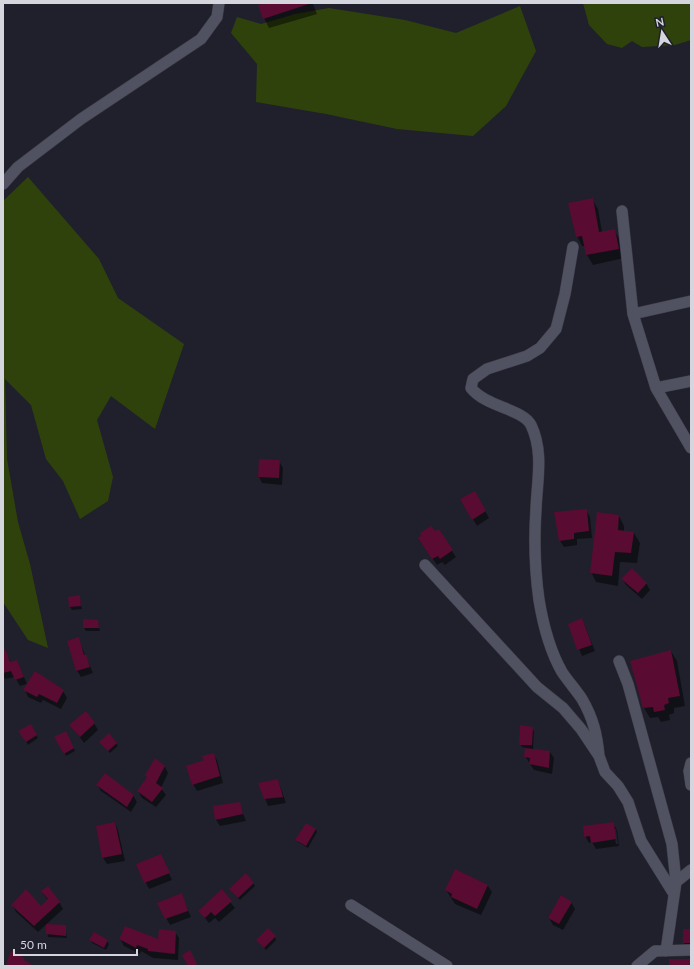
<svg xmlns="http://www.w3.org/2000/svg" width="694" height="969" viewBox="0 0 694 969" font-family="Lato,sans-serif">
	<rect width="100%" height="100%" fill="#1f202c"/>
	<!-- green -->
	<path fill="#30420c" d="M583,3H691V40L675,45L642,47L632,41L622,48L607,44L589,25Z
		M520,6L536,51L506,106L473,136L397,129L326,114L256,102L257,64L231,33L237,17L261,24L295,14L329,8L405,20L456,33Z
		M28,177L99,259L118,298L184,344L155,429L111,396L97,420L113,477L108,501L80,519L63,481L46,459L31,405L5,379L7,459L18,522L30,564L48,648L28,640L3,602V201Z"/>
	<!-- shadow -->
	<path fill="#0007" fill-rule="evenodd" d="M270,3H316L313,4L317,14L269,28L264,18Z
		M592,199L598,209L602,232L614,230L620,240L624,258L593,265L587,255L585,246H582L577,236Z
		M279,461L283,468L282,485L262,483L259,477Z
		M475,492L489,518L477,526L461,499Z
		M586,510L590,517L592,538L577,539V545L564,547L560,541Z
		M619,516L624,526V531L634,533L640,543L637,563L620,562L618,586L596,582L591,572Z
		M438,530L456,557L445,565L442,562L437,565L419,539Z
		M622,579L646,583L650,590L642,599L626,585Z
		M79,596L82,609L72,610L70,607Z
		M582,619L595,651L582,656L569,624Z
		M97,620L100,631H86L84,628Z
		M78,638L93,673L81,677L77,671Z
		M4,650L11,663L17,661L27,684L20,686L15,677L5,679L3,675V651Z
		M671,651L677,661L685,706L674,708V713L669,715L670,720L661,722L658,717L650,718L644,708L632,662Z
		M25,690L63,691L67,698L61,709L43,700L41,703L28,697Z
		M94,723L98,730L84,743L71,725Z
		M30,725L38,738L28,745L20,731Z
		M532,728L534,731L533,750L550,752L554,758L552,774L534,770L525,756L526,748L522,747L520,744Z
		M66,733L75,751L66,756L56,738Z
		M100,742L116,743L118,746L110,753Z
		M213,754L217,760L223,783L197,791L193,784Z
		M155,760L165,767L168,773L161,788L166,795L156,807L142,798L138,791L148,778Z
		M278,780L286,803L268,806L259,783Z
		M97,785L133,795L137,802L131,812L101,791Z
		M239,803L246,821L220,826L216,820L214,807Z
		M115,823L118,830L125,861L107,864L103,858Z
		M613,823L617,830L619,846L596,849L592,842L589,843L585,836ZM614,829H616L618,844H616Z
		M316,829L317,832L308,848L298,842L296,840Z
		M164,862L172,880L149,889L137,865Z
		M455,870L488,886L492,892L481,915L455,904L446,890Z
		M253,883L255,886L240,900L232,892Z
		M221,891L235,908L219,922L215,918L209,923L199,911Z
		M42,892L59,902L63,909L38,932L16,912L13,906L41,907L48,900Z
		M181,895L191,917L170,925L158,903Z
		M571,902L575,909L563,930L553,925L549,918Z
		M47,925L65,926L67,938L48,937Z
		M691,930V954L684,943Z
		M175,932L179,938L178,960L153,958L141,951L140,954L124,946L120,939L159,940Z
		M275,937L276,940L266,950L257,940Z
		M91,940L107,941L109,944L106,950L92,943Z"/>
	<!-- building -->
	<path fill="#590b32" d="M266,3H312L263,19L258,5Z
		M593,198L599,232L615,229L619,249L586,255L582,236L576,237L568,203Z
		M259,459L280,460L279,478L258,477Z
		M475,491L486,511L472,520L460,499Z
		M587,509L589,531L574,533V539L559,541L554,512Z
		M597,512L619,515L618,530L634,532L631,553L615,552L612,576L590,573Z
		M431,526L435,531L439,529L453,550L440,559L438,556L432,559L418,538L421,536L420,533Z
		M632,568L647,583L638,593L621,579Z
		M80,595L81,606L69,607L68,597Z
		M582,618L592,645L577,650L568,624Z
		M83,619L98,620L99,628H83Z
		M79,637L84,655L86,654L90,667L76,671L67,641Z
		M5,649L10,662L17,660L24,677L15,680L11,671L3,673V650Z
		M671,650L680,696L668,698L669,703L664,705L665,710L654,712L653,707L643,708L630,661Z
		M35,671L64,690L57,703L39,694L37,697L23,690Z
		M86,711L95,723L80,737L69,725Z
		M31,724L37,735L26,742L18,731Z
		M520,725L533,727L532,745H519Z
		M66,731L74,748L64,754L54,737Z
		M109,733L117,743L108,751L99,742Z
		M525,748L550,751L549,768L529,764L530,758L524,757Z
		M214,753L220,776L192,785L186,766L204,760L202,756Z
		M155,758L165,766L156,783L163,788L152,802L137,791L147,777L145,775Z
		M105,773L134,795L127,807L96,785Z
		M278,779L283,797L264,799L258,783Z
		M240,802L243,814L215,820L213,806Z
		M115,822L122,854L102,858L96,826Z
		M614,822L616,839L591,843L590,836L584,837L583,826Z
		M306,823L316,829L306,846L295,840Z
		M161,854L170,873L144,883L136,864Z
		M455,869L488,885L477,909L451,897L452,894L445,890Z
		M246,873L254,883L238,898L229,889Z
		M48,886L60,902L34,926L11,905L26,889L41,906L48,899L41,891Z
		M222,889L232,901L215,916L211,912L205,918L198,911Z
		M182,893L188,911L165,919L157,903Z
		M561,895L572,902L559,924L548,918Z
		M46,924L66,925V936L46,934Z
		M125,926L158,939L159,929L176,931L175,954L148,951V949L137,945L136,948L119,939Z
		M268,928L276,936L264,948L256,940Z
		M683,929H691V943H683Z
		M94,932L108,940L104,948L89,940Z
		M190,950L197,964L193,966H188L182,955Z
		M11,951L24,958V960L34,966H10L6,964Z
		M669,959H691V966H669Z"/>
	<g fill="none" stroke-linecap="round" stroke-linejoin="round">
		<!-- minor casing -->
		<g stroke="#3a3a44" stroke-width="12">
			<path id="minor" d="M3,184L18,167L81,119L201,39L217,17L219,3
				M622,211L633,314L656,388L691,448
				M573,247L565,294L556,329L540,348L527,356L487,369L473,379L471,388C486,407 523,409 531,425C544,452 537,481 536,509C534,538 535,571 539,600C543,624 550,651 562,672C568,681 576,690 582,699C593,718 597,734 599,756
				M633,314L691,301
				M656,388L691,381
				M425,565L537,687L563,708L581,729L599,756L605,772L618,786L628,802L641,841L674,894
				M619,661L628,684L672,844L676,882L666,951
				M691,763L689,771L691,785
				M676,882L691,870
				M351,905L447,966
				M637,966L655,951L691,950"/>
		</g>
		<!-- minor -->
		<use href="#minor" stroke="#515261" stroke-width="11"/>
	</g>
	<!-- border -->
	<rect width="694" height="969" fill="none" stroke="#d4d5dd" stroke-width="8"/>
	<!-- north arrow -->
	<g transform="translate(662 32) rotate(348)" stroke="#1f202c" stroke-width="3" paint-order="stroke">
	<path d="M0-3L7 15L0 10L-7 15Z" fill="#d4d5dd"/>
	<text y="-6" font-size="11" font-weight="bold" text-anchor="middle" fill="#d4d5dd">N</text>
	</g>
	<!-- scale -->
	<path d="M14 949v6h123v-6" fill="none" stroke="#d4d5dd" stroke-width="2"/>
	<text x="20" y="949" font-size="12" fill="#d4d5dd" stroke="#1f202c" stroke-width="3" paint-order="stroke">50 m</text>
</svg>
